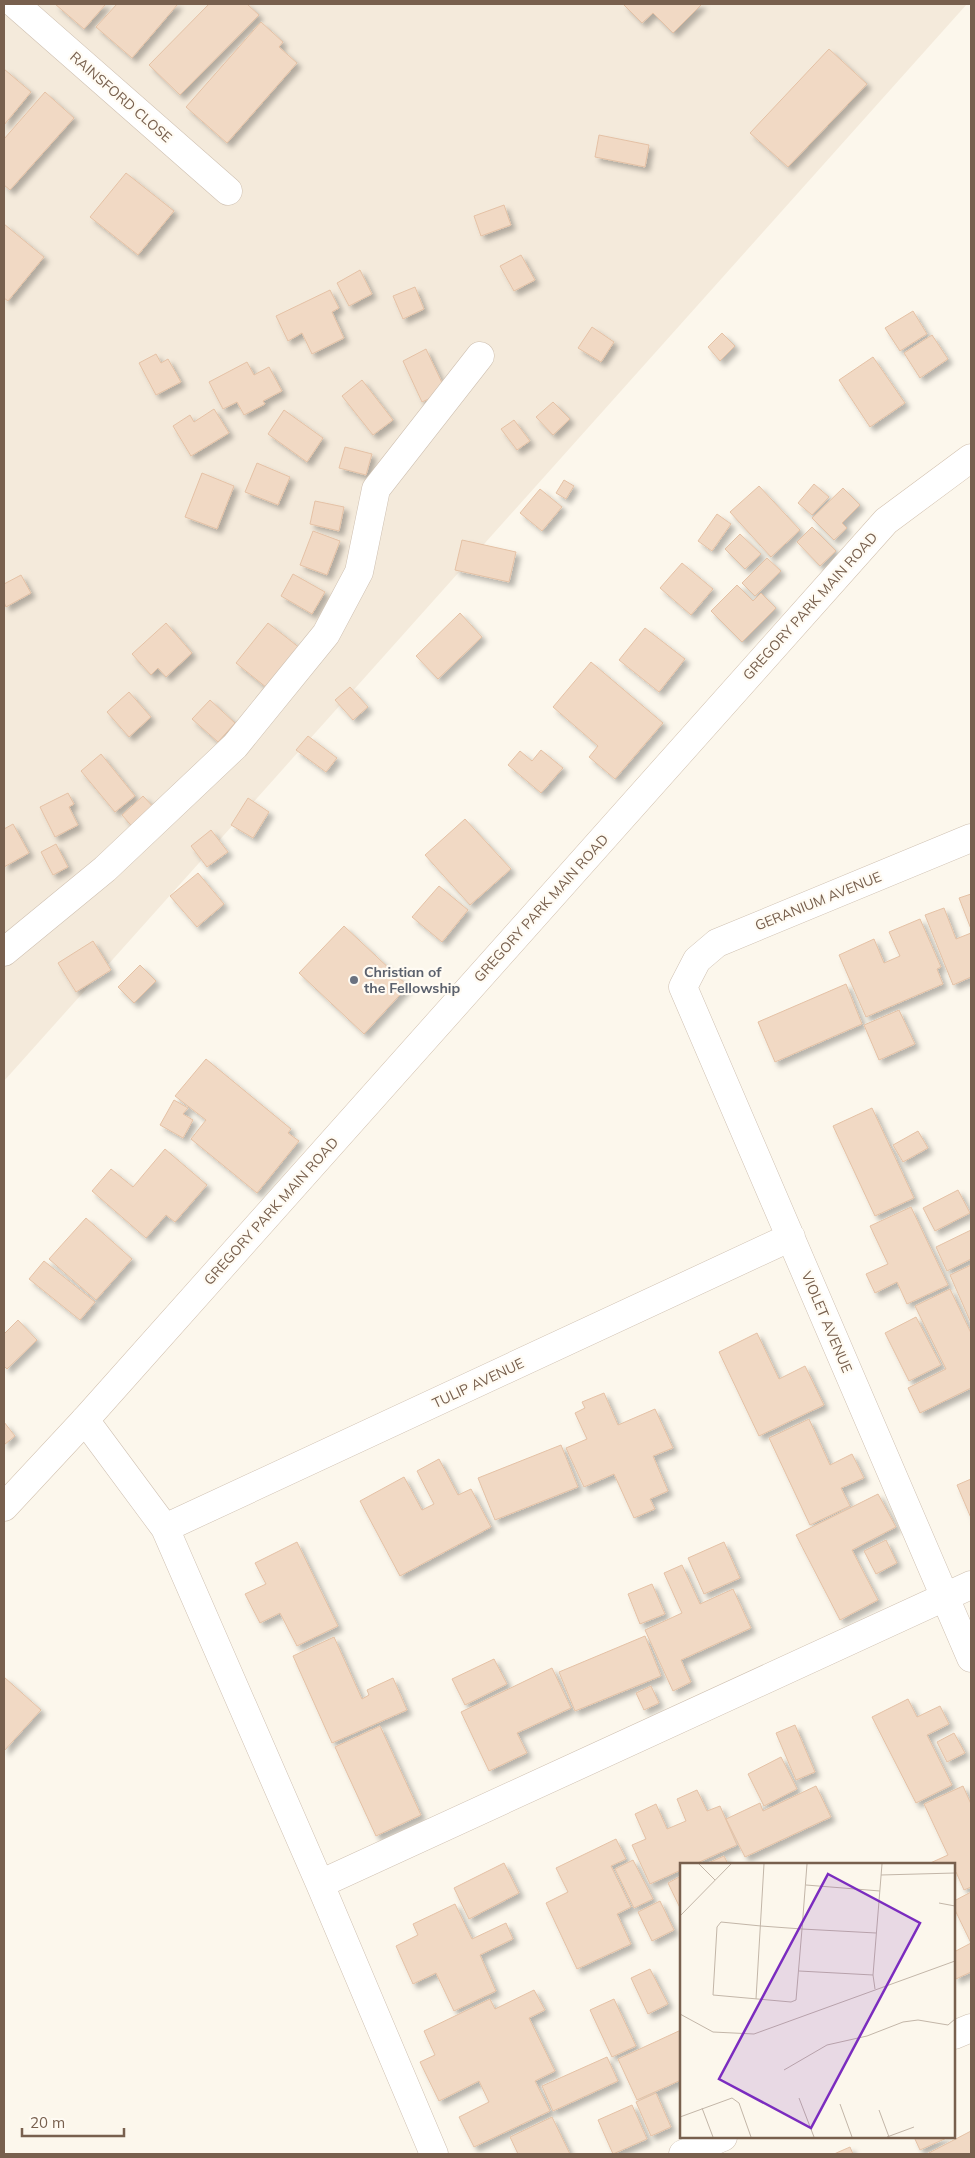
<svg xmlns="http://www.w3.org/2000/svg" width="975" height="2158" font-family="Mulish,sans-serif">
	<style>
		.residential { fill: #f4eadb }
		.building { fill: #f1d9c4; stroke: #e4c1a5; filter: url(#shadow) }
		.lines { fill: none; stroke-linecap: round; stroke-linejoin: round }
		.street-casing { stroke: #cfc0b1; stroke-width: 29 }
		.secondary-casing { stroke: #d2c1af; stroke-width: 29 }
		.street { stroke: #fff; stroke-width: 28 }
		.secondary { stroke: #fff; stroke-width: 28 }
		.worship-dot { fill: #6b7280; stroke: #fffbf3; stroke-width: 2 }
		.labels { text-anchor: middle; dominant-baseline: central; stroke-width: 4.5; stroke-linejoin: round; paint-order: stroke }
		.street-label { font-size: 14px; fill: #78604e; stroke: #fffbf3 }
		.worship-label { font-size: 14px; font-weight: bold; fill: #5b616d; stroke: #fffbf3; text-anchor: start }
		.inset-road { fill: none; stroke: #c3b6a8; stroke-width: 1 }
		.view { fill: #7b2cbf; fill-opacity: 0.15; stroke: #7b2cbf; stroke-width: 2.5 }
		.inset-edge { fill: none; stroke: #78604e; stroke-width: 2.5 }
	</style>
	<defs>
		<filter id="shadow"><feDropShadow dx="4.5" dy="4.5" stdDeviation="2.5" flood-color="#0004"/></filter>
	</defs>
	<rect width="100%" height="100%" fill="#fcf7ec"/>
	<!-- residential -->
	<path class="residential" d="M4,4H967L4,1081Z"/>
	<!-- building -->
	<path class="building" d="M55,4H106L84,29Z
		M117,4H178L132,58L96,27Z
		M209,4H247L259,15L180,95L149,65Z
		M623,4H702L673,33L653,13L642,23Z
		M261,22L283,42L279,47L297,63L227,143L186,107Z
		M829,49L867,84L788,167L750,133Z
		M4,69L31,92L4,125Z
		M45,92L74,118L10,190L4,185V139Z
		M599,135L649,145L645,167L595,157Z
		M126,173L174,211L138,255L90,217Z
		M504,205L511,225L481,236L474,216Z
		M4,224L44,257L8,301L4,298Z
		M521,255L535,280L514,291L500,266Z
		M360,270L372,294L349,306L337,283Z
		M415,287L424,309L403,319L393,296Z
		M330,290L339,308L332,312L344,338L312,354L302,333L288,341L276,316Z
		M913,311L927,334L900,351L885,328Z
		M592,327L614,342L601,362L578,348Z
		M722,333L735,346L720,361L708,347Z
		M932,335L948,359L920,378L904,353Z
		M426,349L446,391L422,402L403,361Z
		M156,354L161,363L168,359L181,382L156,395L139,363Z
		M873,357L905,403L870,427L839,380Z
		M247,362L254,375L269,367L282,391L263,401L265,404L244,415L237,402L223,409L209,382Z
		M362,380L393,420L373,435L342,396Z
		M553,402L570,419L553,435L536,417Z
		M214,409L229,433L191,456L173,426L190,415L194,422Z
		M284,410L323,438L307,462L268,434Z
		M514,420L530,441L517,450L501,429Z
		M345,447L372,454L366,475L339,468Z
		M257,463L290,477L278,505L245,492Z
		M202,473L234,486L217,529L185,517Z
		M564,480L574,486L566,499L556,493Z
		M814,484L829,497L812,515L798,503Z
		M759,486L800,530L771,557L730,512Z
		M843,488L860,505L842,523L847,528L834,540L812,518Z
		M540,489L562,507L542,531L520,513Z
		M315,501L344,507L339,531L310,524Z
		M717,514L731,524L712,551L698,541Z
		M812,527L836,551L820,566L797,542Z
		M313,531L340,541L327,575L300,565Z
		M740,534L761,554L745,569L725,549Z
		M462,540L516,552L509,582L455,570Z
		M767,558L781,571L755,596L742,583Z
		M682,563L713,589L691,615L660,588Z
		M293,574L325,592L312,614L281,596Z
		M21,575L31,593L6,607L4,602V584Z
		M737,585L753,601L761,593L776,608L742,642L711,611Z
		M460,613L482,637L438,679L416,656Z
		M166,623L192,653L166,677L158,668L151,675L132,654Z
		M268,623L305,652L272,692L236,663Z
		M645,628L685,659L659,692L619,660Z
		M591,662L663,723L615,779L589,757L598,746L553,707Z
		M350,687L368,707L353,720L335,700Z
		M129,692L151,717L129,737L107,712Z
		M210,700L235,723L218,742L192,719Z
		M308,736L337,758L326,772L296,750Z
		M541,750L563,768L541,793L508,765L520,751L532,761Z
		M101,754L135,796L115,812L81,771Z
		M68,793L74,804L69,807L78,825L55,837L40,807Z
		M143,796L158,812L136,831L122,815Z
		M248,798L269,812L253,838L231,825Z
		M465,819L511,869L470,905L425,855Z
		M13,824L29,853L4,867V829Z
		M211,830L228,852L207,867L191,846Z
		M56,844L68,867L53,875L41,852Z
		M198,873L224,904L197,927L170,896Z
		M439,886L468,910L442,942L412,917Z
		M971,894V929L959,898Z
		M944,908L956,939L971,933V977L953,985L925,915Z
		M920,919L941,967L937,969L943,984L866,1017L839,955L874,939L884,963L900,956L889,932Z
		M344,926L408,986L364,1034L299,973Z
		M93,941L111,970L76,992L58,963Z
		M140,965L156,981L134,1003L118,987Z
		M846,984L862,1024L775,1062L758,1022Z
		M899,1010L915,1044L879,1060L864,1025Z
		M206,1059L291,1129L288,1133L299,1141L257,1193L191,1139L206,1120L175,1096Z
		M174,1100L188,1108L183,1114L193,1120L183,1138L160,1125Z
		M872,1108L914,1198L875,1216L833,1126Z
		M918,1131L928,1148L903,1162L893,1145Z
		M165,1149L207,1185L175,1222L166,1215L146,1238L92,1191L111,1169L133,1187Z
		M958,1190L970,1213L935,1231L923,1208Z
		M911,1207L948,1285L907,1304L897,1282L875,1293L866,1274L888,1264L870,1226Z
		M86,1218L132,1259L96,1300L49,1259Z
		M971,1230V1259L947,1271L936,1247Z
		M44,1261L95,1302L80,1320L29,1279Z
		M971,1265V1323L950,1275Z
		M950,1289L971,1333V1388L920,1413L908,1388L946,1369L915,1306Z
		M916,1317L941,1365L909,1381L885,1333Z
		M18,1320L37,1340L7,1369L4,1366V1334Z
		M757,1333L779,1379L805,1366L824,1405L759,1436L719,1352Z
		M604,1393L618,1425L655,1409L673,1448L653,1456L668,1491L650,1499L655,1509L634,1518L614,1474L584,1487L566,1448L587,1439L575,1413L585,1408L582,1402Z
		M809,1419L830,1465L852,1454L864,1478L841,1488L850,1506L810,1525L769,1438Z
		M4,1422L15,1436L4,1445Z
		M561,1445L578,1487L495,1520L478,1478Z
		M439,1459L458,1495L471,1489L491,1527L400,1576L360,1501L404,1477L422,1510L434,1504L417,1471Z
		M971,1479V1518L957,1485Z
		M878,1494L896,1527L852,1550L878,1600L840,1620L796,1535Z
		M886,1540L897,1563L876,1574L864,1551Z
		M297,1542L338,1626L297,1646L280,1613L260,1623L245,1594L266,1584L255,1563Z
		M724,1542L740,1578L704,1594L688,1558Z
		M682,1565L700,1604L733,1589L751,1628L681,1660L691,1682L673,1691L645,1630L682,1613L664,1573Z
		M652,1584L665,1614L640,1624L628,1594Z
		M645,1636L661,1676L575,1711L559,1672Z
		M334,1637L362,1699L369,1695L367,1690L393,1678L407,1710L332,1743L293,1656Z
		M494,1659L507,1684L465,1705L452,1679Z
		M552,1668L571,1708L517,1733L527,1753L489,1771L461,1712Z
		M4,1677L41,1710L4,1751Z
		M651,1686L659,1703L644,1710L636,1693Z
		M908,1699L917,1717L940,1706L949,1724L927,1735L952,1785L916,1803L872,1717Z
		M795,1725L815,1772L796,1780L776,1733Z
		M380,1726L421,1815L376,1836L335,1747Z
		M954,1733L965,1753L947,1762L937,1742Z
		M781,1757L797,1789L764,1806L748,1774Z
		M816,1786L831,1817L745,1857L726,1819L760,1803L763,1811Z
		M963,1786L971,1804V1887L964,1890L956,1872L954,1873V1864H928L948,1855L924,1804Z
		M697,1790L707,1811L720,1806L737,1845L695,1864H681V1870L650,1884L632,1845L646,1839L635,1814L656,1804L667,1829L686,1821L677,1799Z
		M616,1839L626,1859L611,1866L631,1907L617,1914L631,1944L577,1969L546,1903L568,1892L556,1868Z
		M724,1856L728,1864H706Z
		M633,1860L653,1899L634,1908L615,1869Z
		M504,1863L519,1893L469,1919L454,1888Z
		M681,1876V1910L668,1883Z
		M971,1892V1972L956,1979L954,1975V1952L971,1943L954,1908V1901Z
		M660,1901L674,1930L652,1941L638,1912Z
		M455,1904L472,1939L506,1923L513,1939L480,1955L496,1991L454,2011L436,1973L413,1984L396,1946L418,1935L413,1924Z
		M650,1969L668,2004L648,2014L631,1978Z
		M534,1990L545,2010L529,2018L555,2071L535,2081L550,2111L474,2147L459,2117L489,2102L479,2081L439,2101L420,2062L435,2055L424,2031L490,1999L495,2009Z
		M614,1999L636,2046L612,2057L590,2010Z
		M681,2030V2080L637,2100L618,2059Z
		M607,2057L618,2081L553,2111L542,2086Z
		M656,2093L671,2127L651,2136L636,2102Z
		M632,2105L647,2139L613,2154L598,2120Z
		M552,2117L570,2154H518L510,2137Z
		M971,2131V2154H927Z
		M914,2137H949L920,2150Z
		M850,2147L853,2154H834Z"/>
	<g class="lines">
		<defs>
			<path id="street" d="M15,4L228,191
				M971,838L717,943L697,960L683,987L971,1658
				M4,952L105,869L235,746L326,634L359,572L376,489L480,356
				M85,1420L165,1528L320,1884L434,2154
				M165,1528L791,1237
				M320,1884L971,1585
				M954,2035L971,2028
				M683,2154L723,2137"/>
			<path id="secondary" d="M4,1507L85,1420L886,521L971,458"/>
		</defs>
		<!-- street casing -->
		<use href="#street" class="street-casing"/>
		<!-- secondary casing -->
		<use href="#secondary" class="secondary-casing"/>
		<!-- street -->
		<use href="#street" class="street"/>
		<!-- secondary -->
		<use href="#secondary" class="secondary"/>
	</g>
	<!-- markers -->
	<circle class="worship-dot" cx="354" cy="980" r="5"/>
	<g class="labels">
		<!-- street labels -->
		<g class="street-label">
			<text transform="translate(121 97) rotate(41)">RAINSFORD CLOSE</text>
			<text transform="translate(810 606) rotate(-48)">GREGORY PARK MAIN ROAD</text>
			<text transform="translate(818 901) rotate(-22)">GERANIUM AVENUE</text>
			<text transform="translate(541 908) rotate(-48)">GREGORY PARK MAIN ROAD</text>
			<text transform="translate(271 1211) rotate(-48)">GREGORY PARK MAIN ROAD</text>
			<text transform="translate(827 1322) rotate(67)">VIOLET AVENUE</text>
			<text transform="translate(478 1383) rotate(-25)">TULIP AVENUE</text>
		</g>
		<!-- worship labels -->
		<g class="worship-label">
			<text x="364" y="972">Christian of<tspan x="364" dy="16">the Fellowship</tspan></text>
		</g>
	</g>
	<!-- overview -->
	<g transform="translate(680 1863)">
		<rect width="275" height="275" fill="#fcf7ec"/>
		<path class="inset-road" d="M19,1L35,17M127,1L122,66L116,137L111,139L33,132L37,64L41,59L81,63L122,66L196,70M201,12L275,10M126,22L200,28M259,40L275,43M0,53L51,1M119,108L193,112M195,126L193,112L202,1M76,136L84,1M0,151L33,169L74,171L275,98M104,207L147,182L187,173L223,159L238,157L268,162L275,156M119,235L134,274M160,241L172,274M22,245L33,274M199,247L209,274M0,254L52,235L59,240L71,274M207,274L234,264"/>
		<path class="view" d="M148,11L240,60L131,265L39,216Z"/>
		<rect width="275" height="275" class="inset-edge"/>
	</g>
	<!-- border -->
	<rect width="975" height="2158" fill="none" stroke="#78604e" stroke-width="10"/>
	<!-- scale -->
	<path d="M22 2128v8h102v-8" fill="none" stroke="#78604e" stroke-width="2.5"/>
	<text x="30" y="2128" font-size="15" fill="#78604e" stroke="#fffbf3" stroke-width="4" paint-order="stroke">20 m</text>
</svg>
